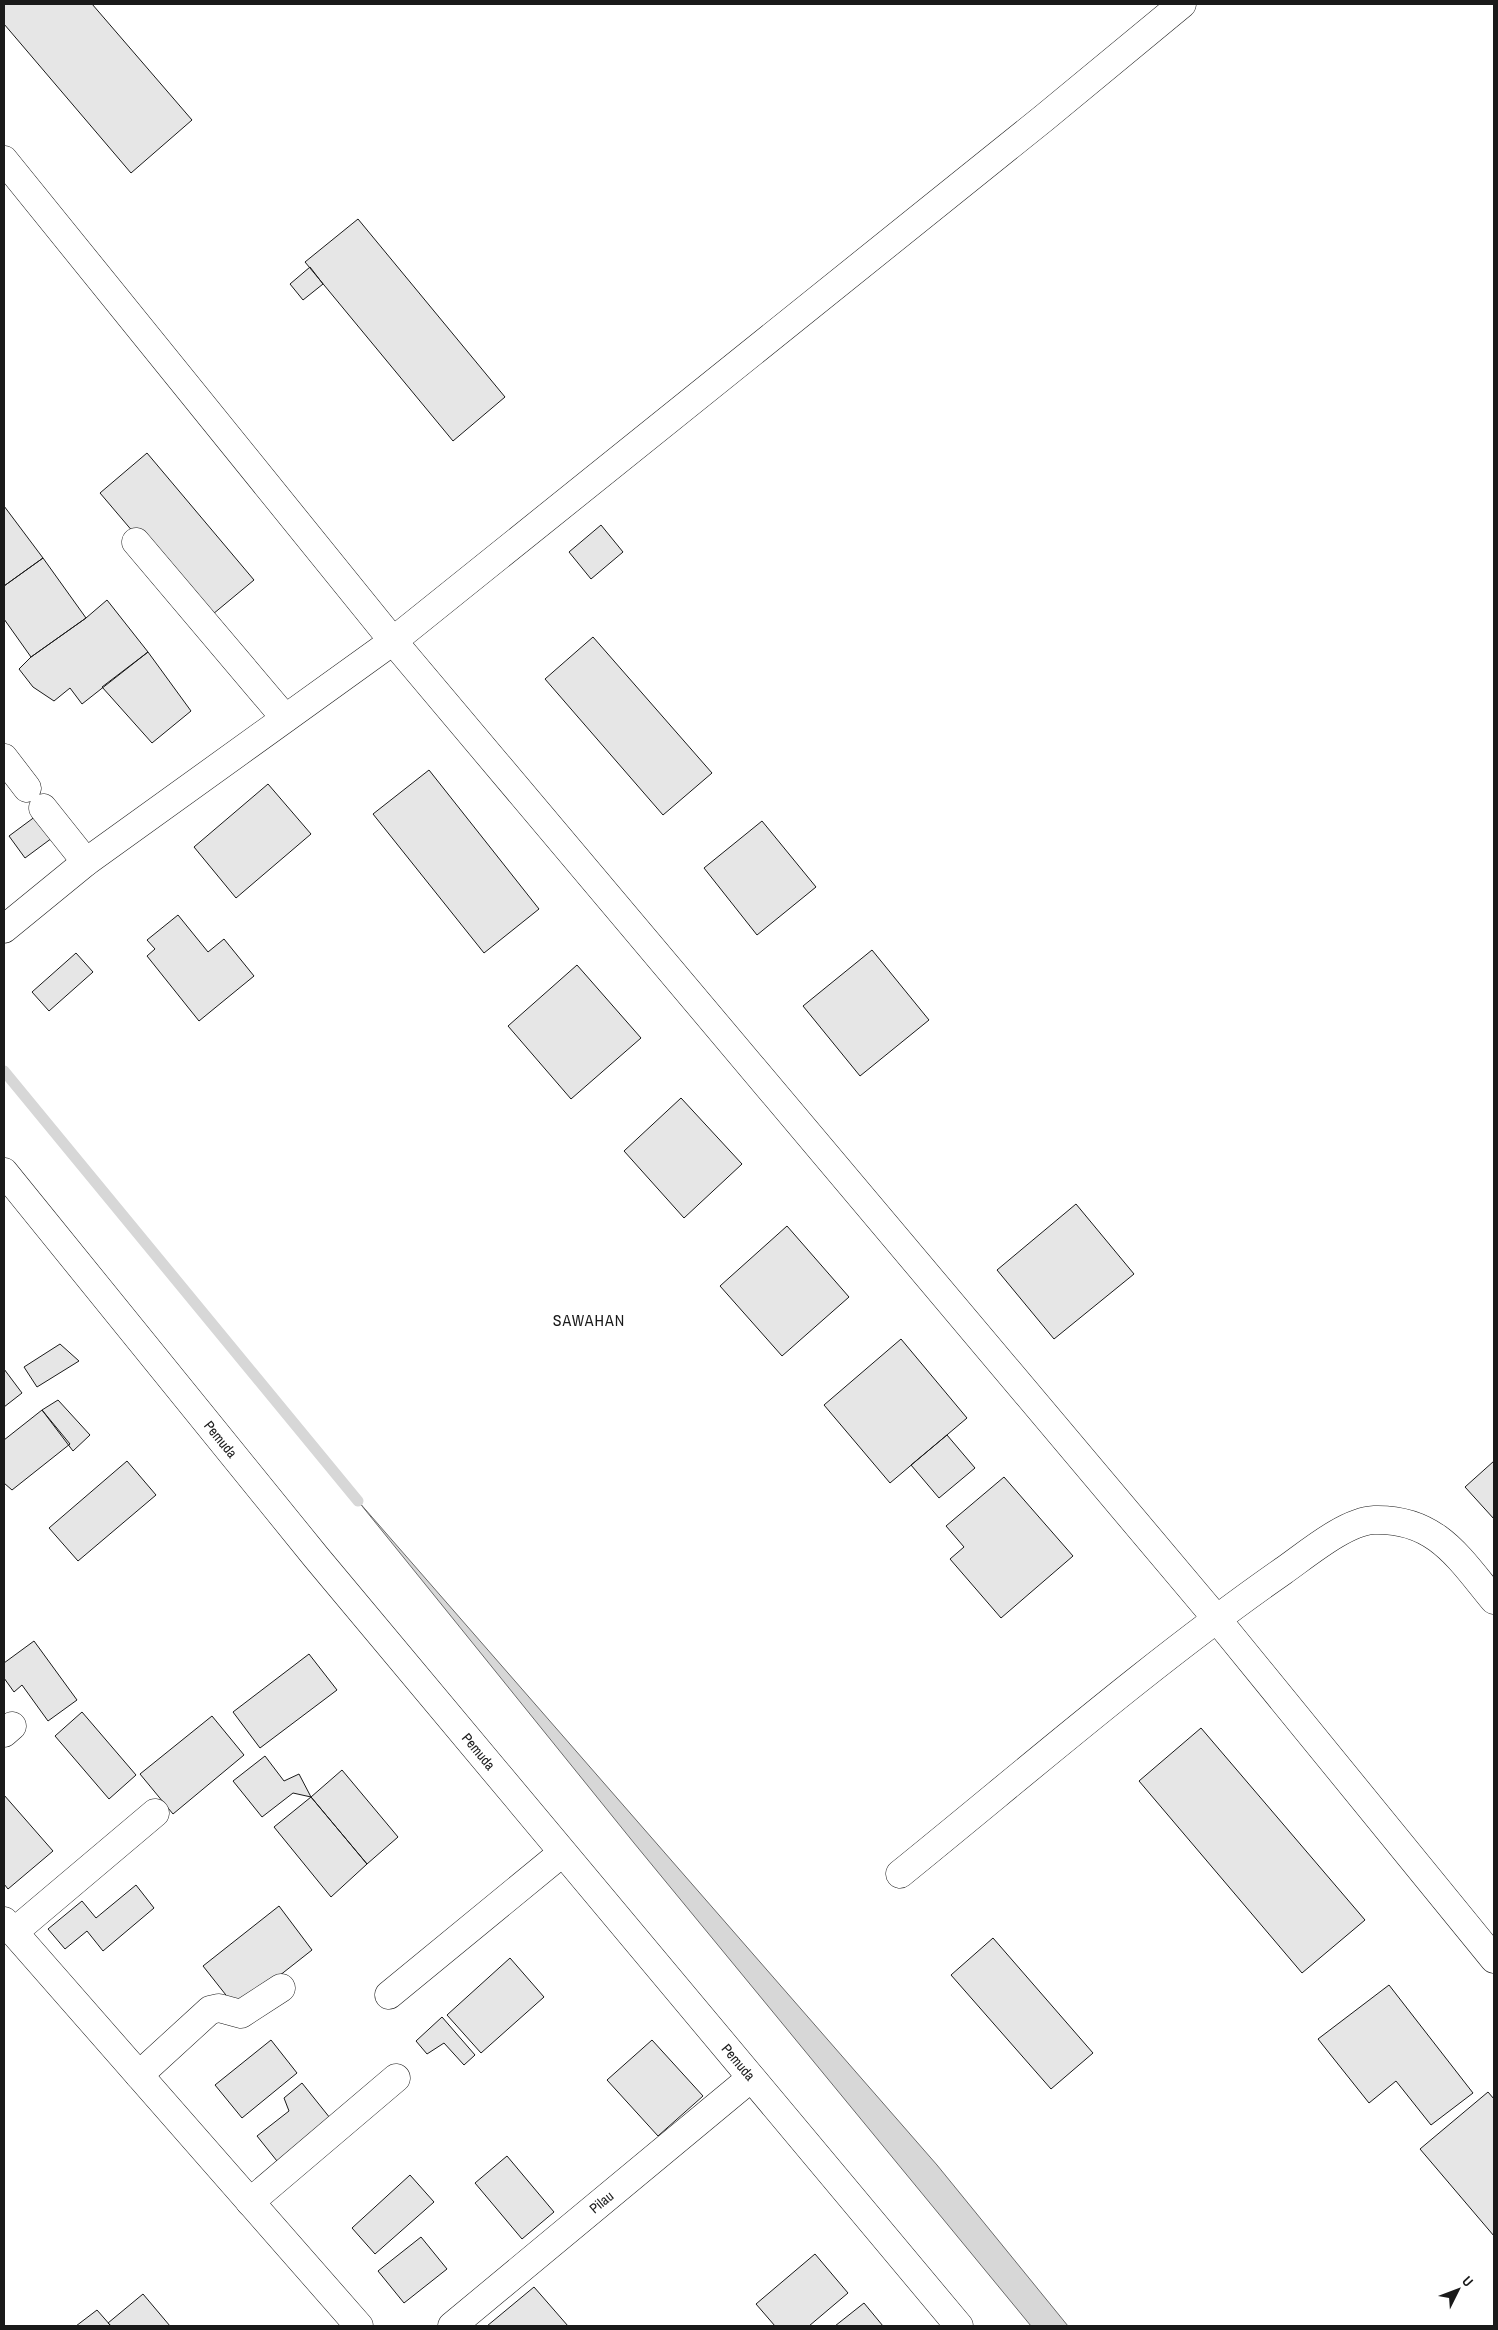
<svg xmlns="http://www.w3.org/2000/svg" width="1498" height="2330" font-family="'Archivo Narrow',sans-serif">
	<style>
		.water { fill: #d7d7d7; stroke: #6a6a6a }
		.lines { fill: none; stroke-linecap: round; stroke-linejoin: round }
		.stream { stroke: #d7d7d7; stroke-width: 11 }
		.building { fill: #e6e6e6; stroke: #1a1a1a }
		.minor-casing { stroke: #1a1a1a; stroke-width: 29 }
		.minor { stroke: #fff; stroke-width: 28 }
		.labels { text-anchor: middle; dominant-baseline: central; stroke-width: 4; stroke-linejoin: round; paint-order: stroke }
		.street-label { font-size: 14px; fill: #1a1a1a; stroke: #fff }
		.quarter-label { font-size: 16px; letter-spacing: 1px; fill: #1a1a1a; stroke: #fff }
	</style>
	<rect width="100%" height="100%" fill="#fff"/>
	<!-- water -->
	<path class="water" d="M358,1501L937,2165L1068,2326H1031L634,1843Z"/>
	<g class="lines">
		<!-- stream -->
		<path class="stream" d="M4,1071L358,1501"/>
	</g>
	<!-- building -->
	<path class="building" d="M4,4H92L192,120L131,173L4,24Z
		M358,219L505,397L453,441L305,262Z
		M310,267L323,284L303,300L290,284Z
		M147,453L254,580L207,619L100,493Z
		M4,506L43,558L4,586Z
		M601,525L623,552L591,579L569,552Z
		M43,558L86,618L31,657L4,619V586Z
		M107,600L148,652L82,704L70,688L54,701L33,687L19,669L31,657L86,618Z
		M593,637L712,773L663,815L545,679Z
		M148,652L191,711L152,743L102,687Z
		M429,770L539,909L484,953L373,814Z
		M268,784L311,834L236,898L194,847Z
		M36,816L52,838L25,858L9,836Z
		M762,821L816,887L757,935L704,868Z
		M178,915L208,952L224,939L254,976L199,1021L147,956L155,949L147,940Z
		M872,950L929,1020L860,1076L803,1006Z
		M76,953L93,972L49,1011L32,992Z
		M577,965L641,1038L571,1099L508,1026Z
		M681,1098L742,1164L684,1218L624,1151Z
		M1076,1204L1134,1274L1054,1339L997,1270Z
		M787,1226L849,1297L782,1356L720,1286Z
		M901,1339L967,1418L890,1483L824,1405Z
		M60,1344L79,1361L37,1387L24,1367Z
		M4,1369L22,1393L4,1407Z
		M58,1400L90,1435L73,1451L42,1410Z
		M42,1410L70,1444L12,1490L4,1483V1440Z
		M947,1435L975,1468L939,1498L911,1465Z
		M127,1461L156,1495L78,1561L49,1528Z
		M1494,1461V1519L1465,1487Z
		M1004,1477L1073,1556L1001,1618L950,1559L964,1547L946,1526Z
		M34,1641L77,1700L48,1721L22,1685L14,1692L4,1678V1663Z
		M309,1654L337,1690L260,1748L233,1712Z
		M82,1712L136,1775L109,1799L55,1736Z
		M212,1716L244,1755L173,1814L140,1774Z
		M1201,1728L1365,1920L1302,1973L1139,1781Z
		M265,1756L284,1781L299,1774L311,1797L293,1793L262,1817L233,1781Z
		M342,1770L398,1837L367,1864L311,1797Z
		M4,1795L53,1851L8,1889L4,1884Z
		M311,1797L367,1864L331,1897L274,1827Z
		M136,1885L154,1908L103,1951L87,1931L65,1949L48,1929L82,1901L96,1918Z
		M279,1906L312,1950L237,2009L203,1966Z
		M993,1938L1093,2053L1051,2089L951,1975Z
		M510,1958L544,1997L481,2053L447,2015Z
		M1389,1985L1473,2093L1431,2125L1396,2081L1369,2103L1318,2039Z
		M442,2017L475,2055L464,2065L444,2043L427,2054L416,2041Z
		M271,2040L297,2073L242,2118L215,2085Z
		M652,2040L703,2096L658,2136L607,2080Z
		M302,2083L334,2123L281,2166L257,2136L289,2111L284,2098Z
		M1488,2092L1494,2099V2236L1420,2149Z
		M507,2156L554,2212L522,2239L475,2183Z
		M410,2175L434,2202L375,2254L352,2228Z
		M421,2237L447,2269L404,2303L378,2271Z
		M815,2254L848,2293L809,2326H775L756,2304Z
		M534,2287L568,2326H487Z
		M143,2294L170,2326H111L108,2323Z
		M864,2303L883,2326H835Z
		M97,2310L111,2326H76Z"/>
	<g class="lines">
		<defs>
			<g id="minor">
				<path d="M4,160L393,641L1216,1618L1494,1959"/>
				<path d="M136,542L285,718"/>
				<path d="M4,758L27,788"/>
				<path d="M43,808L86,862"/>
				<path d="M4,929L86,862L393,641L1044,118L1182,4"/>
				<path id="s1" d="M4,1172L316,1557L959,2326"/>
				<path d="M4,1733L12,1726"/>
				<path d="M900,1874C1026,1772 1150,1664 1283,1571C1306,1555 1346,1521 1374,1520C1436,1518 1459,1558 1494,1600"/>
				<path d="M4,1921L359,2326"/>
				<path d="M14,1932L155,1813"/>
				<path d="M389,1995L562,1853"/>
				<path d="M139,2075L210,2010L219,2008L241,2014L281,1988"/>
				<path d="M250,2202L396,2078"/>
				<path id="s2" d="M452,2326L751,2078"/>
			</g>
		</defs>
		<!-- minor casing -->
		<use href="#minor" class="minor-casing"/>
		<!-- minor -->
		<use href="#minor" class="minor"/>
	</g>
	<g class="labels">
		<!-- street labels -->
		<g class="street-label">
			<text stroke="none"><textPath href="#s1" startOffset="344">Pemuda</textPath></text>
			<text stroke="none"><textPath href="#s1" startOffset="749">Pemuda</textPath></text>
			<text stroke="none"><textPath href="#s1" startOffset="1154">Pemuda</textPath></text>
			<text stroke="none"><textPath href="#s2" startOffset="194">Pilau</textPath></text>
		</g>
		<!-- quarter labels -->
		<g class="quarter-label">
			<text x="589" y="1320">SAWAHAN</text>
		</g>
	</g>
	<!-- border -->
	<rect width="1498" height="2330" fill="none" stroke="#1a1a1a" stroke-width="10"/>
	<!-- north arrow -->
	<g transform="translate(1458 2290) rotate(48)" stroke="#ffffff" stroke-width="4" paint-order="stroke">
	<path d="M0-4L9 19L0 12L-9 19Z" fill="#1a1a1a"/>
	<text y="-8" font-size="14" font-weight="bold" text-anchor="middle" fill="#1a1a1a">U</text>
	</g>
</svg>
